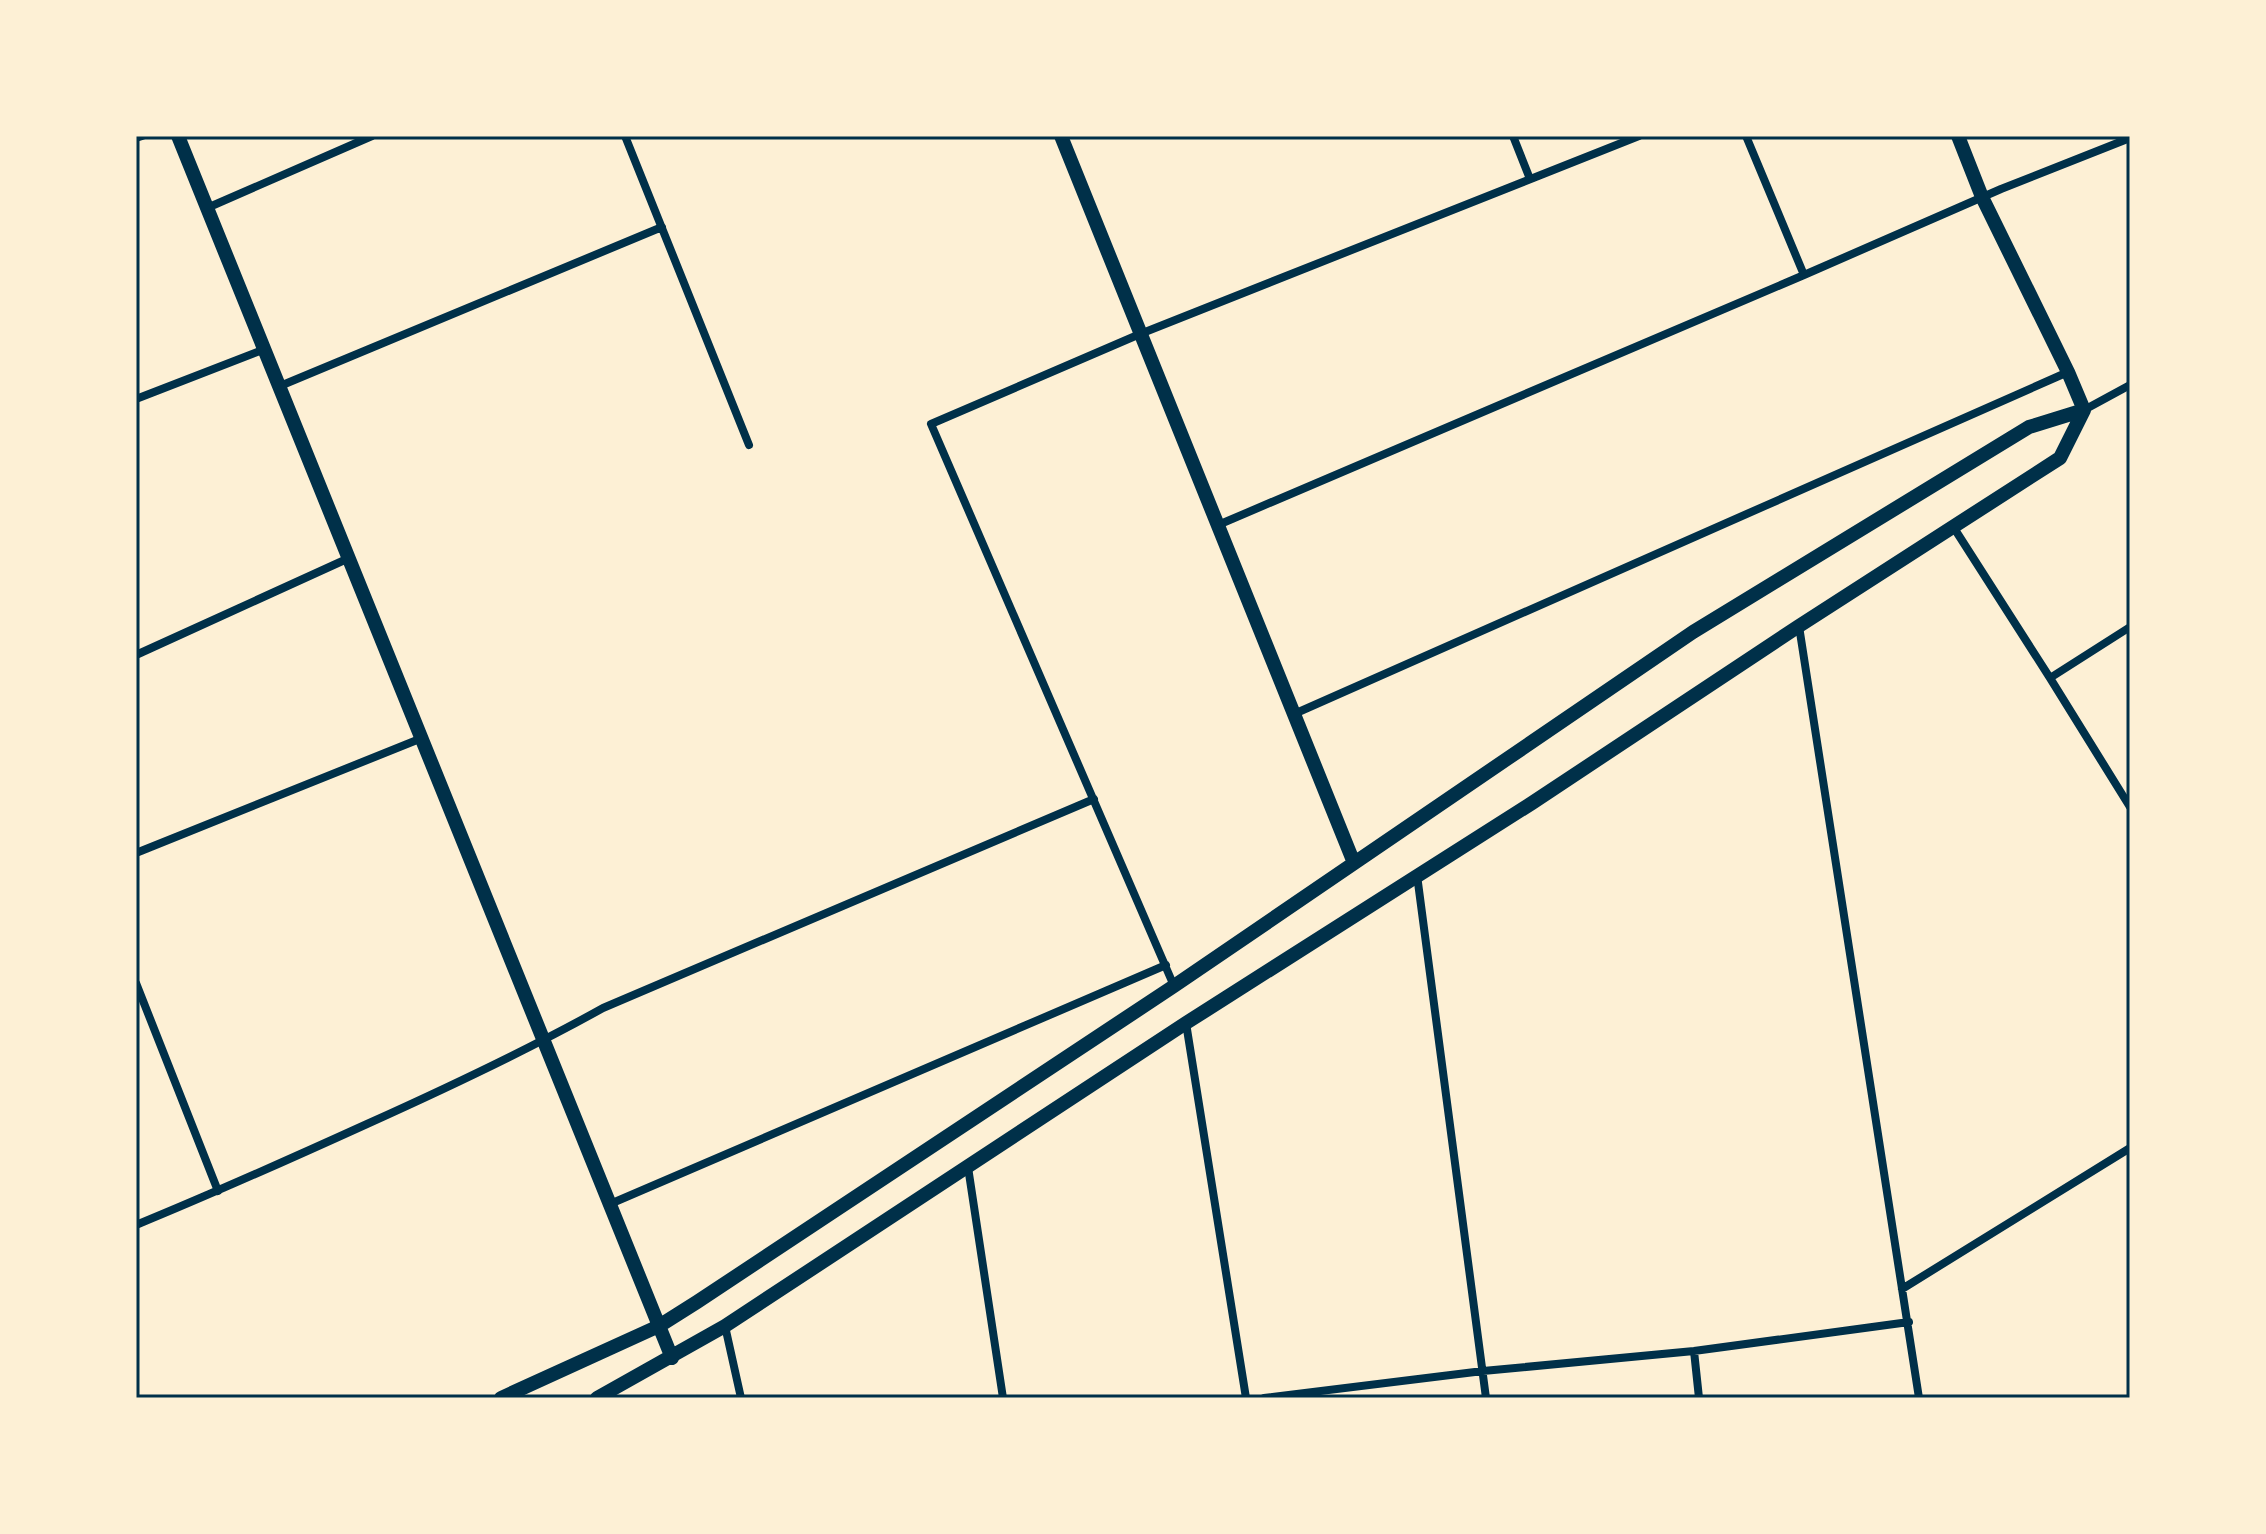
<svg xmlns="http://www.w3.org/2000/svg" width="2266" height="1534" font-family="'Open Sans',sans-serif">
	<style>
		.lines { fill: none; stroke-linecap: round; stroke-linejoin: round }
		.minor { stroke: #003049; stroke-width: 8 }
		.tertiary { stroke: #003049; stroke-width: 14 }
		.neatline { fill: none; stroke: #003049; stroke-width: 3 }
	</style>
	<rect width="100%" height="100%" fill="#fdf0d5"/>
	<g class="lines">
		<!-- minor -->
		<path class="minor" d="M625,136L749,445
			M1513,136L1530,179
			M1746,136L1804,275
			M136,138L142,136
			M207,208L372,136
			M280,386L662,227
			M136,399L265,349
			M2084,410L2130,385
			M1218,525L1804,275L2001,189L2130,138
			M1954,528L2050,678L2130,807
			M1799,626L1919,1398
			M136,655L349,558
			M2050,678L2130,627
			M1294,714L2068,372
			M136,853L422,738
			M1417,875L1486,1398
			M136,983L218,1191
			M1174,986L931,424L1140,334L1639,136
			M1186,1023L1246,1398
			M968,1167L1003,1398
			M610,1204L1166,965
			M136,1225C214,1193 290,1159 367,1124C447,1088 526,1051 603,1008L1094,799
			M1902,1289L2130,1148
			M725,1326L741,1398
			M1694,1351L1699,1398
			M1264,1398L1483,1371L1694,1351L1909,1322"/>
		<!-- tertiary -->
		<path class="tertiary" d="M178,136L672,1358
			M1061,136L1354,863
			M1958,136L1982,197L2068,372L2084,410
			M501,1398L659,1326L697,1302L1174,986L1693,632L2029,427L2084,410
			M597,1398L725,1326L1186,1023L1532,803L1799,626L2060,458L2084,410"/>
	</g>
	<!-- border -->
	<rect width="2266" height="1534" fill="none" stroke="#fdf0d5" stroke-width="276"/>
	<rect x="138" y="138" width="1990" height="1258" class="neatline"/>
</svg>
